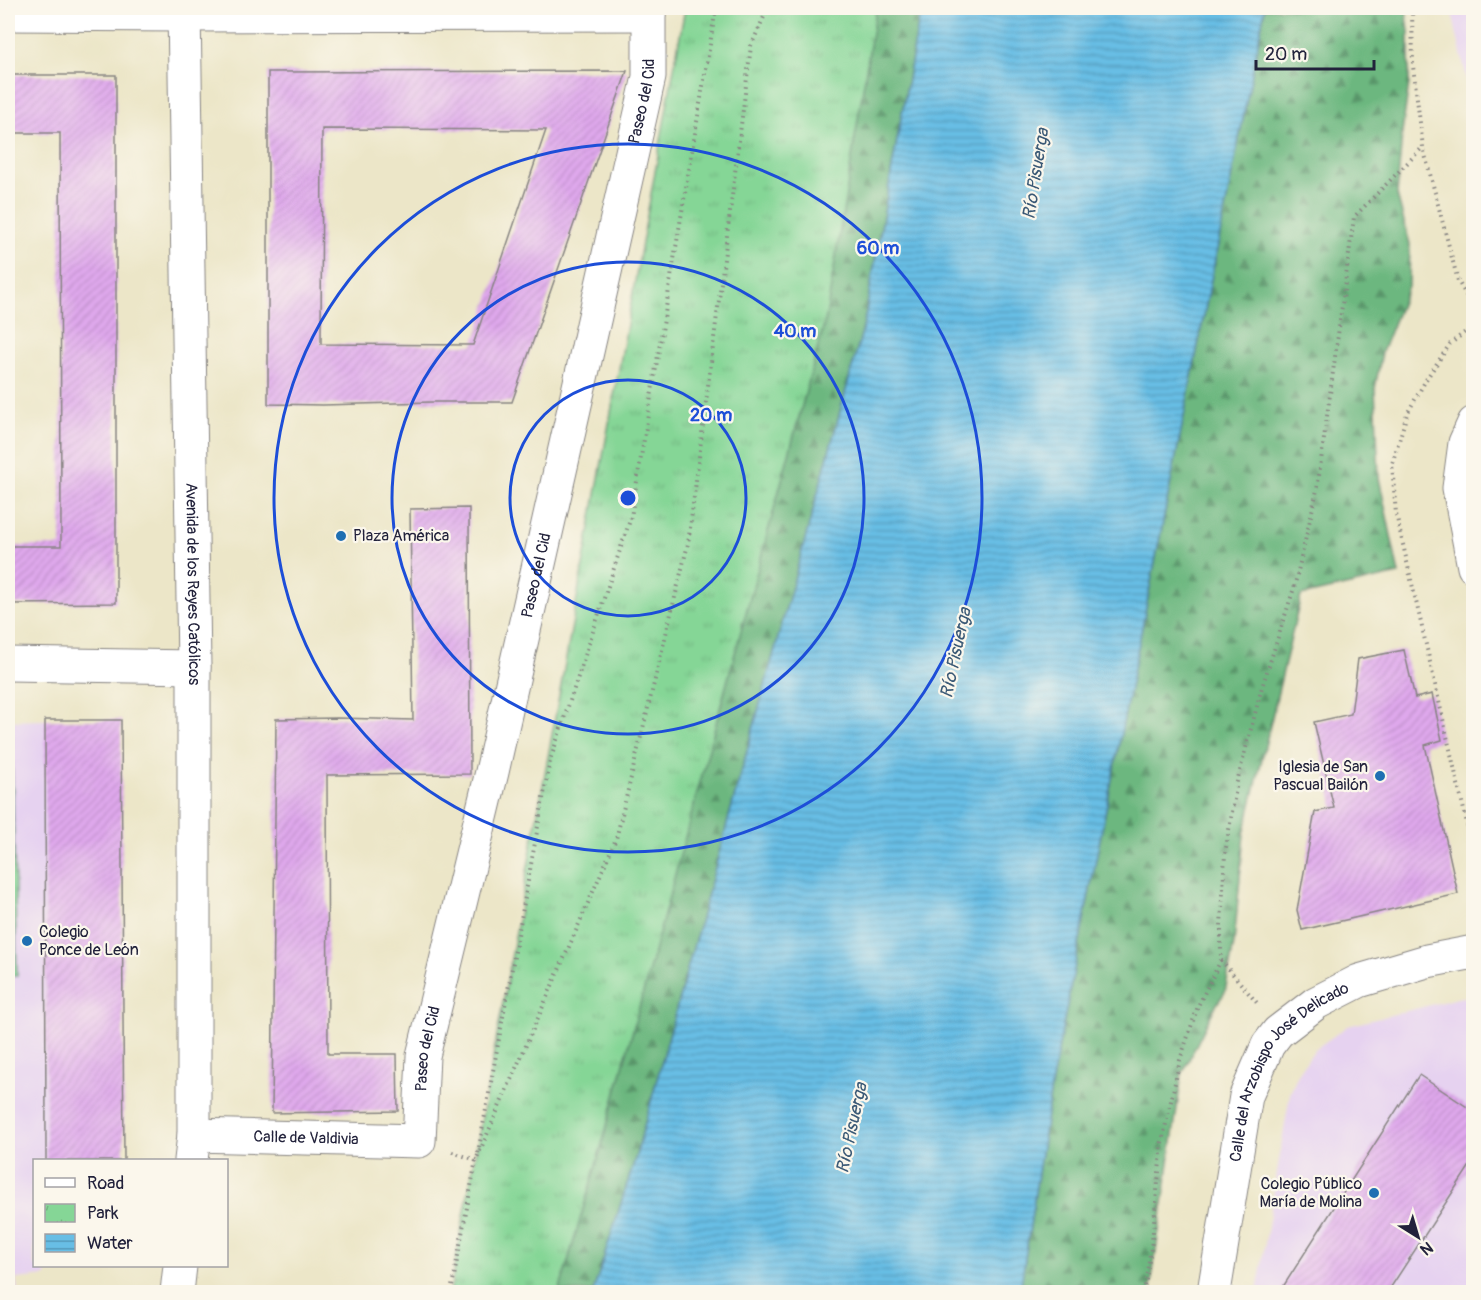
<svg xmlns="http://www.w3.org/2000/svg" width="1481" height="1300" font-family="Pangolin,sans-serif">
	<style>
		.built { fill: #e6d2f0 }
		.grass { fill: #85d696; stroke: #547c68; stroke-width: 1.5 }
		.forest { fill: url(#forest-firs); stroke: #476c5d; stroke-width: 1.5 }
		.park { fill: url(#park-tufts); stroke: #547c68; stroke-width: 1.5 }
		.water { fill: url(#water-rules); stroke: #457090; stroke-width: 1.5 }
		.building { fill: url(#building-hatch); fill-rule: evenodd }
		.lines { fill: none; stroke-linecap: round; stroke-linejoin: round }
		.minor-casing { stroke: #878482; stroke-width: 35 }
		.path { stroke: #878482; stroke-width: 4; stroke-dasharray: 1.5 4.5; stroke-linecap: butt }
		.minor { stroke: #fff; stroke-width: 33 }
		.ring { fill: none; stroke: #1d4ed8; stroke-width: 3 }
		.poi-dot { fill: #1f6fb2; stroke: #fbf7ec; stroke-width: 2 }
		.labels { text-anchor: middle; dominant-baseline: central; stroke-width: 4.5; stroke-linejoin: round; paint-order: stroke }
		.street-label { font-size: 16px; fill: #22223b; stroke: #fbf7ec }
		.poi-label { font-size: 16px; fill: #22223b; stroke: #fbf7ec; text-anchor: start }
		.water-label { font-size: 18px; font-style: italic; fill: #3a5976; stroke: #fbf7ec }
		.centre { fill: #1d4ed8; stroke: #fbf7ec; stroke-width: 3 }
		.ring-label { font-size: 18px; text-anchor: middle; font-weight: bold; fill: #1d4ed8; stroke: #fbf7ec; stroke-width: 4.5; stroke-linejoin: round; paint-order: stroke }
	</style>
	<defs>
		<pattern id="forest-firs" width="22" height="20" patternUnits="userSpaceOnUse" patternTransform="scale(1.5)"><rect width="22" height="20" fill="#6cb77f"/><path d="M5 1l3.5 6h-7zM16 11l3.5 6h-7z" fill="#589469"/></pattern>
		<pattern id="park-tufts" width="24" height="20" patternUnits="userSpaceOnUse" patternTransform="scale(1.5)"><rect width="24" height="20" fill="#85d696"/><path d="M3 7l-1-3M5 7V3M7 7l1-3M15 17l-1-3M17 17v-4M19 17l1-3" fill="none" stroke="#73b782"/></pattern>
		<pattern id="water-rules" width="6" height="5" patternUnits="userSpaceOnUse" patternTransform="scale(1.5)"><rect width="6" height="5" fill="#68bee5"/><path d="M0 2.5h6" fill="none" stroke="#559abb"/></pattern>
		<pattern id="building-hatch" width="6" height="6" patternUnits="userSpaceOnUse" patternTransform="scale(1.5)"><rect width="6" height="6" fill="#dfa8ec"/><path d="M-1 1l2-2M0 6l6-6M5 7l2-2" fill="none" stroke="#bf90cb"/></pattern>
	</defs>
	<rect width="100%" height="100%" fill="#fbf7ec"/>
	<filter id="ink" filterUnits="userSpaceOnUse"><feTurbulence type="fractalNoise" baseFrequency=".0167" numOctaves="2"/><feDisplacementMap in="SourceGraphic" scale="12" xChannelSelector="R" yChannelSelector="G"/><feConvolveMatrix kernelMatrix="1 2 1 2 8 2 1 2 1" color-interpolation-filters="sRGB"/></filter>
	<filter id="wash" filterUnits="userSpaceOnUse"><feTurbulence type="fractalNoise" baseFrequency=".008" numOctaves="4" result="noise"/><feDisplacementMap in="SourceGraphic" scale="24" xChannelSelector="R" yChannelSelector="G"/><feGaussianBlur stdDeviation="1.35" result="paint"/><feColorMatrix in="noise" values="0 0 0 0 0 0 0 0 0 0 0 0 0 0 0 0 0 1.4 0 .05"/><feComposite in="paint" operator="in"/></filter>
	<g filter="url(#wash)">
		<rect width="100%" height="100%" fill="#ece6c8"/>
		<!-- built -->
		<path class="built" d="M1451,8H1473V108Z
			M45,720L46,1160H34V1266H46V1276L16,1279L18,1292H8V721Z
			M1462,997L1473,999V1292H1257L1290,1094L1298,1074L1315,1049L1348,1026Z"/>
		<!-- grass -->
		<path class="grass" d="M8,721H11L17,976H8Z"/>
		<!-- forest -->
		<path class="forest" d="M876,8H921L863,328L636,1156L593,1292H559L602,1144L826,317Z
			M1265,8H1406L1409,32V83L1402,133L1397,195L1410,244L1409,284L1382,352L1375,388L1379,478L1399,574L1301,596L1244,834L1234,943L1225,992L1215,1007L1182,1074L1150,1292H1020L1052,1081Z"/>
		<!-- park -->
		<path class="park" d="M685,8H876L826,317L602,1144L559,1292H450Z"/>
		<!-- water -->
		<path class="water" d="M921,8H1265L1052,1081L1020,1292H593L636,1156L863,328Z"/>
		<g id="blocks">
			<!-- building -->
			<path class="building" d="M627,71L512,402H432L323,405L268,404V72ZM322,129L546,130L473,345L321,344Z
				M8,75H116V603L8,604V546H61L60,133H8Z
				M469,508L470,774L327,775L328,1054H397L398,1111L272,1113L276,719L337,718L413,720L410,509Z
				M1404,650L1415,698L1432,694L1442,740L1425,745L1458,894L1302,930L1297,910L1315,812L1334,808L1314,722L1351,714L1358,659Z
				M45,720H121L124,1161H46Z
				M1419,1075L1473,1111V1161L1387,1293H1279Z"/>
		</g>
	</g>
	<g filter="url(#ink)">
		<use href="#blocks" fill-opacity="0" stroke="#878482" stroke-width="1.5"/>
		<g class="lines">
			<defs>
				<g id="minor">
					<path id="s1" d="M184,8L194,667V1135L191,1160"/>
					<path d="M8,14L184,15L649,14"/>
					<path d="M1474,423L1465,443L1459,488L1474,567"/>
					<path d="M8,664L194,667"/>
					<path id="s2" d="M194,1135L419,1141L423,1056L492,772L649,77V8"/>
					<path d="M177,1292L180,1266"/>
					<path id="s3" d="M1214,1292L1246,1096L1268,1045L1278,1032L1316,1003L1359,981L1427,961L1474,952"/>
				</g>
			</defs>
			<!-- minor casing -->
			<use href="#minor" class="minor-casing"/>
			<!-- path -->
			<path class="path" d="M1412,8L1413,66L1423,147L1458,281L1474,309
				M684,12L767,9
				M1474,325L1450,344L1427,378L1407,414L1392,464L1396,514L1474,854
				M1221,960L1257,1003
				M452,1152L476,1160
				M478,1153L550,761L631,517L716,8
				M451,1292L476,1160L616,839L688,544L751,46L768,8
				M1144,1292L1152,1241L1162,1142L1180,1060L1198,1006L1221,960V926L1225,854L1237,782L1262,687L1294,588L1317,490L1354,217L1423,147"/>
			<!-- minor -->
			<use href="#minor" class="minor"/>
		</g>
	</g>
	<!-- distance rings -->
	<g class="ring">
		<circle cx="628" cy="498" r="118"/>
		<circle cx="628" cy="498" r="236"/>
		<circle cx="628" cy="498" r="354"/>
	</g>
	<!-- markers -->
	<g class="poi-dot">
		<circle cx="341" cy="536" r="6"/>
		<circle cx="1380" cy="776" r="6"/>
		<circle cx="27" cy="941" r="6"/>
		<circle cx="1374" cy="1193" r="6"/>
	</g>
	<g class="labels">
		<!-- street labels -->
		<g class="street-label">
			<text stroke="none"><textPath href="#s2" startOffset="1290">Paseo del Cid</textPath></text>
			<text stroke="none"><textPath href="#s2" startOffset="804">Paseo del Cid</textPath></text>
			<text stroke="none"><textPath href="#s1" startOffset="576">Avenida de los Reyes Católicos</textPath></text>
			<text stroke="none"><textPath href="#s2" startOffset="318">Paseo del Cid</textPath></text>
			<text stroke="none"><textPath href="#s3" startOffset="243">Calle del Arzobispo José Delicado</textPath></text>
			<text stroke="none"><textPath href="#s2" startOffset="112">Calle de Valdivia</textPath></text>
		</g>
		<!-- poi labels -->
		<g class="poi-label">
			<text x="353" y="536">Plaza América</text>
			<text x="1368" y="767" text-anchor="end">Iglesia de San<tspan x="1368" dy="18">Pascual Bailón</tspan></text>
			<text x="39" y="932">Colegio<tspan x="39" dy="18">Ponce de León</tspan></text>
			<text x="1362" y="1184" text-anchor="end">Colegio Público<tspan x="1362" dy="18">María de Molina</tspan></text>
		</g>
		<!-- water labels -->
		<g class="water-label">
			<text transform="translate(1036 174) rotate(-81)">Río Pisuerga</text>
			<text transform="translate(956 653) rotate(-78)">Río Pisuerga</text>
			<text transform="translate(852 1128) rotate(-78)">Río Pisuerga</text>
		</g>
	</g>
	<circle cx="628" cy="498" r="9" class="centre"/>
	<g class="ring-label">
		<text x="878" y="254">60 m</text>
		<text x="795" y="337">40 m</text>
		<text x="711" y="421">20 m</text>
	</g>
	<!-- margin -->
	<rect width="1481" height="1300" fill="none" stroke="#fbf7ec" stroke-width="30"/>
	<!-- legend -->
	<rect x="33" y="1159" width="195" height="108" fill="#fbf7ec" stroke="#a4a2a5" stroke-width="1.5"/>
	<rect x="45" y="1178" width="30" height="9" fill="#ffffff" stroke="#a4a2a5" stroke-width="1.5"/>
	<text x="87" y="1189" font-size="18" fill="#22223b">Road</text>
	<rect x="45" y="1204" width="30" height="18" fill="url(#park-tufts)" stroke="#a4a2a5" stroke-width="1.5"/>
	<text x="87" y="1219" font-size="18" fill="#22223b">Park</text>
	<rect x="45" y="1234" width="30" height="18" fill="url(#water-rules)" stroke="#a4a2a5" stroke-width="1.5"/>
	<text x="87" y="1249" font-size="18" fill="#22223b">Water</text>
	<!-- north arrow -->
	<g transform="translate(1418 1237) rotate(143)" stroke="#fbf7ec" stroke-width="4.5" paint-order="stroke">
	<path d="M0-4.5L10 22L0 15L-10 22Z" fill="#22223b"/>
	<text y="-9" font-size="16" font-weight="bold" text-anchor="middle" fill="#22223b">N</text>
	</g>
	<!-- scale -->
	<path d="M1256 60v9h118v-9" fill="none" stroke="#22223b" stroke-width="3"/>
	<text x="1265" y="60" font-size="18" fill="#22223b" stroke="#fbf7ec" stroke-width="4.5" paint-order="stroke">20 m</text>
</svg>
